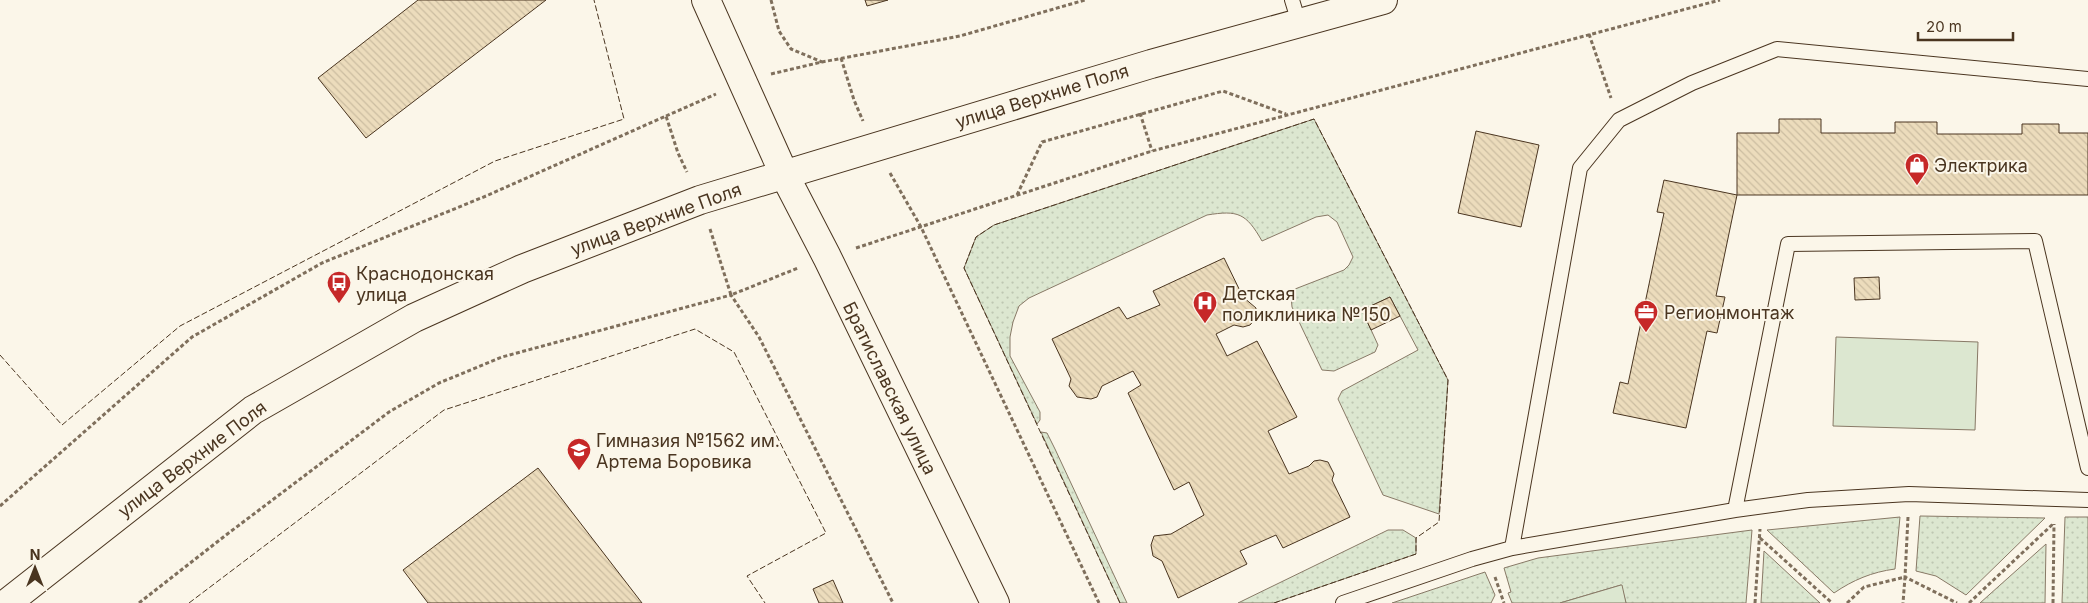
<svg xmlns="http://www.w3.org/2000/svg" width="2088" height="603" font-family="Inter,sans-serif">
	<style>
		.grass { fill: url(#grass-dots); stroke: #887966 }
		.park { fill: #dce7d0; stroke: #887966 }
		.building { fill: url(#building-back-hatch); stroke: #4a3520 }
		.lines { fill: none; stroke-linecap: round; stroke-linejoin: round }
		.lane-casing { stroke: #4a3520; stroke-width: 16 }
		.secondary-casing { stroke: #4a3520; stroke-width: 30 }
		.path { stroke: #7f6f5c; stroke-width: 3; stroke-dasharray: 4 2.5; stroke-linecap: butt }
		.lane { stroke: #fbf6e9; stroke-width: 14 }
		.secondary { stroke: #fbf6e9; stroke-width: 28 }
		.fence { stroke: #4a3520; stroke-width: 1; stroke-dasharray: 6 2.5; stroke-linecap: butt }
		.labels { text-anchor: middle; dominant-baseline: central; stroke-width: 4; stroke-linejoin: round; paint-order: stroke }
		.street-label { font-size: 18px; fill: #4a3520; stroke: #fbf6e9 }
		.poi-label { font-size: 18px; fill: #4a3520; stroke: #fbf6e9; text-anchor: start }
	</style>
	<defs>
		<pattern id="grass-dots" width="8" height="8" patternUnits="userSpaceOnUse" patternTransform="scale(1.25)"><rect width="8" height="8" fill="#dce7d0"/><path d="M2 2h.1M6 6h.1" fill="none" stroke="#bec7b2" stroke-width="1.8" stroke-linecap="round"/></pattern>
		<pattern id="building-back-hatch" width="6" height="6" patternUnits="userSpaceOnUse" patternTransform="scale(1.25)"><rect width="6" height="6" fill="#ecdcbc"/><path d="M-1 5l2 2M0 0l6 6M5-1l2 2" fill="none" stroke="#ccbda1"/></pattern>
	</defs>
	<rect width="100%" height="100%" fill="#fbf6e9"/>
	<!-- grass -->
	<path class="grass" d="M1314,119L1448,380L1439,514L1383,495L1338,399L1342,391L1418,350L1390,297L1362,310L1378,345L1375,352L1334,371L1322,370L1292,307L1291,296L1295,289L1344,270L1349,265L1353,257L1337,222L1328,215L1316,217L1262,241C1246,213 1238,210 1207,215L1029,298L1019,306L1013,322L1010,337V356L1040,412V420L1037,424L964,268L976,237L994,225Z
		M1041,432L1047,433L1055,449L1127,603H1120Z
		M1920,516L2045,518L1966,595L1936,576L1916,571Z
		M1900,517L1895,569C1872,572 1853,580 1834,593L1767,530Z
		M2065,517H2088V603H2062Z
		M1388,530H1403L1416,538V554L1274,603H1238Z
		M1752,530L1746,603H1626L1621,585L1560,603H1512L1508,593L1511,592L1504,568L1538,558Z
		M2046,544L2045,603H1980Z
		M1764,551L1820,603H1761Z
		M1485,572L1495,595L1491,603H1392Z"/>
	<!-- park -->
	<path class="park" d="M1836,337L1978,342L1975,430L1833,426Z
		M1622,585L1626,603H1560L1621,585Z"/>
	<!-- building -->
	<path class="building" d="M418,0H546L366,138L318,78Z
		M865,0H888L867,6Z
		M1779,119H1821V133H1895V122H1937V134H2022V124H2059V133H2088V195H1737V133H1779Z
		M1476,131L1539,145L1521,227L1458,213Z
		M1664,180L1737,195L1716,296L1725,297L1717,333L1707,331L1686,428L1613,413L1620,382L1628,384L1664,213L1657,212Z
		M1224,258L1243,297L1256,308L1255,319L1250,325L1243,327L1234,325L1216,334L1227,356L1257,341L1297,417L1268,431L1289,474L1309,466L1314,461L1320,460L1328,462L1334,474L1332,480L1350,517L1283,548L1276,535L1240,551L1247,564L1178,598L1162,561L1153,556L1151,545L1154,536L1171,534L1204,515L1189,482L1174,490L1128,393L1141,385L1133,371L1102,386L1097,397L1091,399L1077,397L1069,386L1071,379L1052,339L1119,307L1127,319L1160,305L1153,291Z
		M1879,277L1880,299L1855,300L1854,278Z
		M1390,297L1400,316L1371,330L1362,310Z
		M538,468L642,603H428L403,570Z
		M833,580L843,603H819L813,589Z"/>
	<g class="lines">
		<defs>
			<path id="lane" d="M1292,0L1299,23
				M1735,510L1788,244L2035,241L2088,468
				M1512,548L1735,510L1808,500L1909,494L2088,500
				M1343,603L1472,559L1512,548L1580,168L1619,120L1692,83L1777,49L2088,79"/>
			<path id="secondary" d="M706,0L784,174L827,257L995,603
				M7,603L253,410L414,318L522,269L700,200L1151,64L1383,0"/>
		</defs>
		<!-- lane casing -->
		<use href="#lane" class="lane-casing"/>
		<!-- secondary casing -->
		<use href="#secondary" class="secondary-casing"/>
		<!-- path -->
		<path class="path" d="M771,0L779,31L791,49L822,62
			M1589,34L1611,98
			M841,58L854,100L863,121
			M771,74L822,62L960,36L1085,0
			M1140,113L1152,151
			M666,116L716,94
			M890,173L921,227L1099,603
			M1017,195L1042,142L1223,91L1286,114
			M710,229L731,295L798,268
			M856,248L1152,151L1720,0
			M0,506L192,337L322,263L486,196L666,116L678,153L687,172
			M1908,517L1905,577L1957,603
			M1760,538L1832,603
			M1495,577L1504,603
			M139,603L226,535L389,412L439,383L502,357L731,295L759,337L893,603
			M1755,603L1760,529
			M1847,603L1864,587L1905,577L1903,603
			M1969,603L2054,523
			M2053,603L2054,524"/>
		<!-- lane -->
		<use href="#lane" class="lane"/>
		<!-- secondary -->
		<use href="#secondary" class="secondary"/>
		<!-- fence -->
		<path class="fence" d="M0,355L62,425L180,326L495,161L624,119L594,0
			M189,603L444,410L695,329L734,352L826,533L747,576L765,603
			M1120,603L964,268L976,237L994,225L1314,119L1448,380L1439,522L1416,538V554L1274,603"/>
	</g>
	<!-- icons -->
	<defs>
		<symbol id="shop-pin" viewBox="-11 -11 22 30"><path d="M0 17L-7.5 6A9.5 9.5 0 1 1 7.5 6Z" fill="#c62828" stroke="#fbf6e9"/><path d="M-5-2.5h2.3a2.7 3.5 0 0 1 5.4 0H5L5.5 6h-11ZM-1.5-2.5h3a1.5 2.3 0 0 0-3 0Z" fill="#fff"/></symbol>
		<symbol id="bus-pin" viewBox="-11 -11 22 30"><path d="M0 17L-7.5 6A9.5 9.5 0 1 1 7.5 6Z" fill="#c62828" stroke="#fbf6e9"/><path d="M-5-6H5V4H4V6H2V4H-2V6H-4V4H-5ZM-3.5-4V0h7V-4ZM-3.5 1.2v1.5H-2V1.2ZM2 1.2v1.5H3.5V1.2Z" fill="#fff"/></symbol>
		<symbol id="hospital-pin" viewBox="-11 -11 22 30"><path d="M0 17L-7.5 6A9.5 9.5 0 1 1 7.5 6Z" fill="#c62828" stroke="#fbf6e9"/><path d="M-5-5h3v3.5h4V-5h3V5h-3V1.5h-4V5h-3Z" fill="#fff"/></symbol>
		<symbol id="office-pin" viewBox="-11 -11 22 30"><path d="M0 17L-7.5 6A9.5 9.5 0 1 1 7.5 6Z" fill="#c62828" stroke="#fbf6e9"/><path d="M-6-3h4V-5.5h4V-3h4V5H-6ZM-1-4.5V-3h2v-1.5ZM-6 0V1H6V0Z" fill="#fff"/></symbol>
		<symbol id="school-pin" viewBox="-11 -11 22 30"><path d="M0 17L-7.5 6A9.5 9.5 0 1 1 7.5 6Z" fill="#c62828" stroke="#fbf6e9"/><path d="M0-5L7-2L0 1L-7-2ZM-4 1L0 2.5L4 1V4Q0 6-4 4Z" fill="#fff"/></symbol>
	</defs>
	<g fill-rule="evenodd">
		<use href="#shop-pin" x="1903" y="151" width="28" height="38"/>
		<use href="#bus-pin" x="325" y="269" width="28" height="38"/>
		<use href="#hospital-pin" x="1191" y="289" width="28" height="38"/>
		<use href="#office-pin" x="1632" y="298" width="28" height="38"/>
		<use href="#school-pin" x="565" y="436" width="28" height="38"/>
	</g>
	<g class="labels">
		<!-- street labels -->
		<g class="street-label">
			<text transform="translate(1042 96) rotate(-17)">улица Верхние Поля</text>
			<text transform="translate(656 219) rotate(-20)">улица Верхние Поля</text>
			<text transform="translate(890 388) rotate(64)">Братиславская улица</text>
			<text transform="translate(192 459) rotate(-37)">улица Верхние Поля</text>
		</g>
		<!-- poi labels -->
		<g class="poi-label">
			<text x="1934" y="165">Электрика</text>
			<text x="356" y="273">Краснодонская<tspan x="356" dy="21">улица</tspan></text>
			<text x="1222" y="293">Детская<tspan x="1222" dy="21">поликлиника №150</tspan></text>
			<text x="1664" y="312">Регионмонтаж</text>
			<text x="596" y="440">Гимназия №1562 им.<tspan x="596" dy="21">Артема Боровика</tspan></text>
		</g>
	</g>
	<!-- north arrow -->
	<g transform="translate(35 568)" stroke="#fbf6e9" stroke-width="4" paint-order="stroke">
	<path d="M0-4L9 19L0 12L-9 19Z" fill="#4a3520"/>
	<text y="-8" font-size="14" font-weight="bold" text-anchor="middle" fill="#4a3520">N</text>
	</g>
	<!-- scale -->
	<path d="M1918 32v8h95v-8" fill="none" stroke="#4a3520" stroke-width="2.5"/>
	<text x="1926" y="32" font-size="15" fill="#4a3520" stroke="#fbf6e9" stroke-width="4" paint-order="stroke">20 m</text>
</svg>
